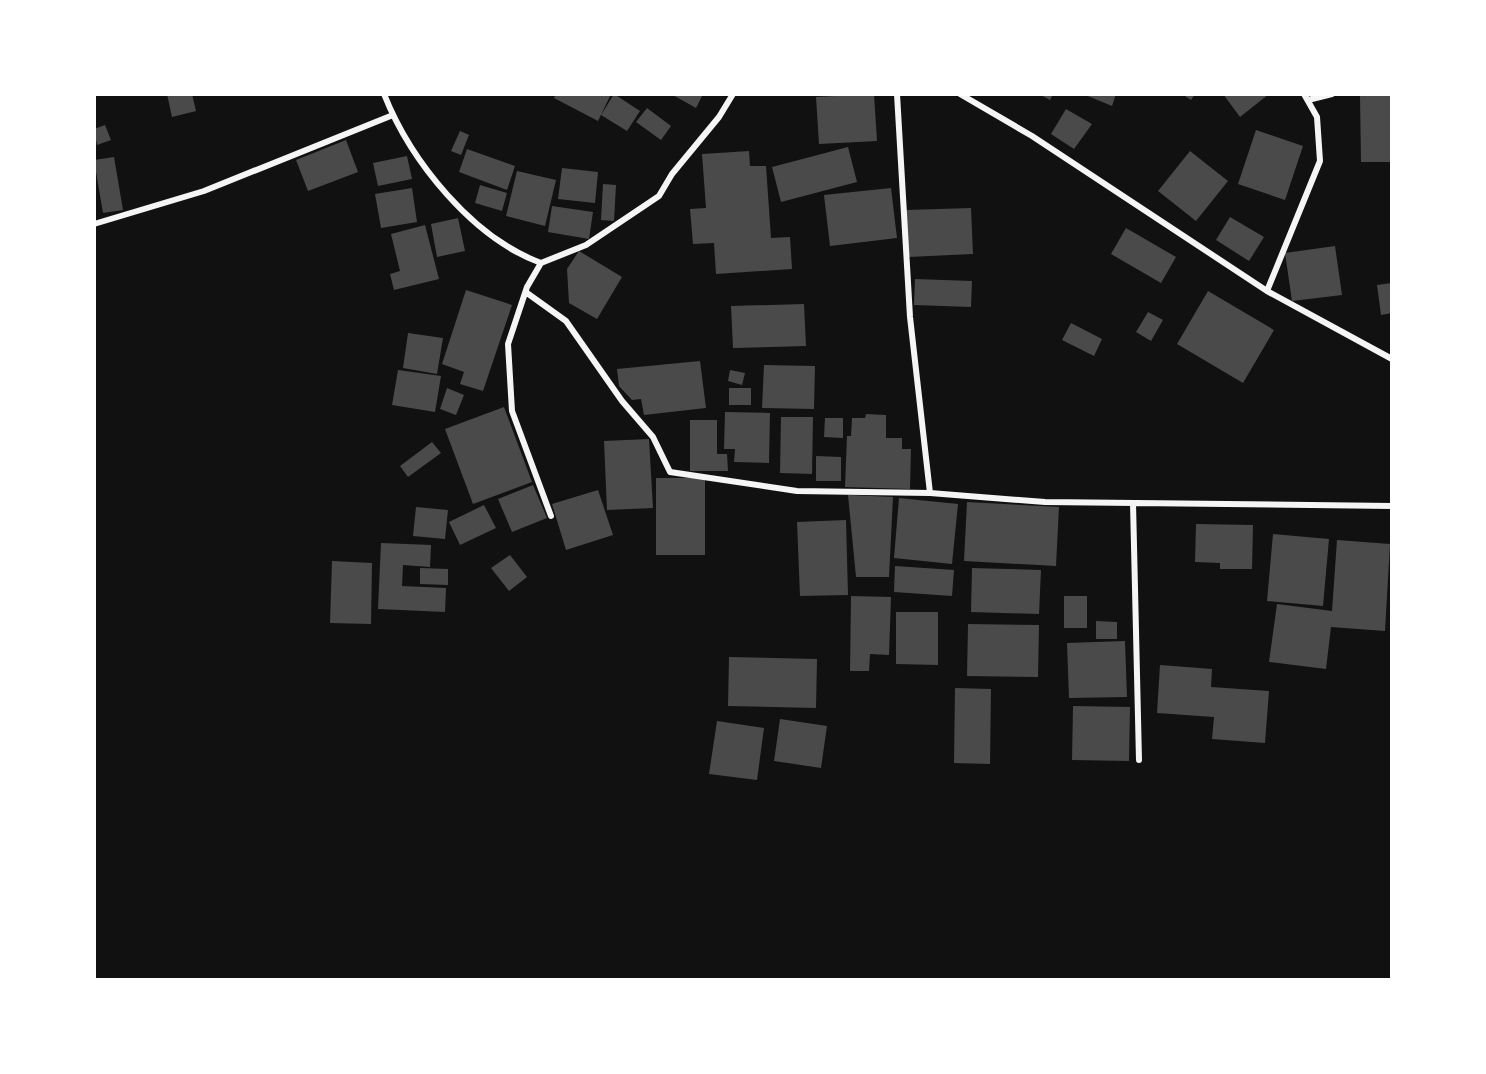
<svg xmlns="http://www.w3.org/2000/svg" width="1486" height="1074" font-family="'Space Grotesk',sans-serif">
	<style>
		.building { fill: #4a4a4a }
		.lines { fill: none; stroke-linecap: round; stroke-linejoin: round }
		.minor { stroke: #f5f5f5; stroke-width: 6 }
	</style>
	<rect width="100%" height="100%" fill="#111"/>
	<!-- building -->
	<path class="building" d="M167,94H192L196,111L172,117Z
		M556,94H611L598,121L554,98Z
		M614,94L640,111L627,131L601,115Z
		M671,94H703L696,108Z
		M874,94L877,141L819,144L816,97Z
		M1039,94H1053L1050,100Z
		M1083,94H1116L1112,106Z
		M1182,94H1195L1191,100Z
		M1223,94H1269L1240,117Z
		M1360,96H1392V162H1361Z
		M647,108L671,126L661,140L636,122Z
		M1066,109L1092,124L1074,149L1051,134Z
		M105,125L111,140L97,145L94,129Z
		M1256,130L1303,146L1285,200L1238,184Z
		M460,131L469,135L461,155L451,151Z
		M346,140L358,172L308,191L296,160Z
		M848,147L857,182L781,202L772,167Z
		M467,149L515,166L507,190L459,172Z
		M749,151L750,166H766L771,238L790,237L792,269L716,274L714,243L693,244L690,209L706,208L702,154Z
		M1190,151L1228,181L1196,221L1158,191Z
		M407,156L412,179L378,186L373,163Z
		M114,157L123,210L103,213L94,160Z
		M562,168L598,172L595,203L558,199Z
		M517,171L556,180L545,226L506,216Z
		M603,184L616,185L614,221L601,220Z
		M480,185L507,193L502,211L475,203Z
		M412,188L417,222L381,228L375,194Z
		M891,188L897,238L830,246L824,195Z
		M552,206L593,212L589,239L548,232Z
		M971,208L973,254L908,257L906,210Z
		M1230,217L1264,237L1249,261L1216,240Z
		M458,218L465,251L437,257L431,224Z
		M425,225L439,279L394,290L390,274L400,271L391,234Z
		M1126,228L1176,257L1161,283L1111,254Z
		M1335,246L1342,295L1292,301L1285,253Z
		M579,251L622,277L597,319L569,303L567,269Z
		M915,279L972,281L971,307L914,305Z
		M1392,283V313L1381,315L1377,285Z
		M466,290L512,305L483,391L460,384L464,372L442,364Z
		M1208,291L1274,330L1243,383L1177,344Z
		M804,304L806,346L733,348L731,306Z
		M1148,312L1163,320L1151,341L1136,332Z
		M1071,323L1102,339L1094,356L1062,340Z
		M408,333L443,338L437,374L403,368Z
		M700,361L706,408L644,415L641,399L632,400L619,386L617,369Z
		M764,365L815,366L814,409L762,408Z
		M398,370L441,376L435,412L392,405Z
		M730,370L745,373L742,385L728,381Z
		M447,388L464,395L456,415L440,409Z
		M729,388H751V405H729Z
		M504,407L532,482L473,504L445,429Z
		M725,412L770,413L769,463L734,462L735,449H724Z
		M866,414L886,415V438H902V449H911L910,489L845,487L847,436H851L852,418H865Z
		M781,417H813L812,474L780,473Z
		M825,418H843V438L824,437Z
		M690,420H717V454H727L728,471H690Z
		M649,439L653,508L607,510L604,441Z
		M432,442L441,453L408,477L400,466Z
		M816,456L841,457V481H816Z
		M656,478H705V555H656Z
		M533,485L547,518L512,532L498,499Z
		M598,490L613,535L566,550L552,504Z
		M848,495L893,497L889,577H856Z
		M899,498L958,504L952,564L894,558Z
		M967,502L1059,507L1056,566L964,561Z
		M484,505L496,528L460,545L449,522Z
		M416,507L448,510L445,539L413,536Z
		M846,520L848,595L800,596L797,522Z
		M1196,524L1253,525L1252,569H1220V563L1195,562Z
		M1273,534L1329,539L1323,606L1267,601Z
		M1337,540L1390,544L1385,631L1331,627L1326,669L1269,662L1277,604L1332,611Z
		M381,543L431,545L430,567L403,565L402,586L446,588L445,612L378,609Z
		M510,555L527,577L509,591L491,568Z
		M332,561L372,563L371,624L330,623Z
		M895,566L954,570L952,596L894,592Z
		M420,568L448,569V585L420,584Z
		M972,568L1041,570L1039,614L971,612Z
		M851,596L891,597L889,655L870,654L869,671H850Z
		M1064,596H1087V628H1064Z
		M896,612H938V665L896,664Z
		M1096,621L1117,622V639H1096Z
		M968,624L1039,625L1038,677L967,676Z
		M1125,641L1127,697L1069,698L1067,643Z
		M729,657L817,659L816,708L728,706Z
		M1160,665L1212,669L1211,687L1269,691L1265,743L1212,739L1214,717L1157,713Z
		M955,688L991,689L990,764L954,763Z
		M1073,706L1130,707L1129,761L1072,760Z
		M780,719L827,726L821,768L774,761Z
		M717,721L764,728L757,780L709,774Z"/>
	<g class="lines">
		<!-- minor -->
		<path class="minor" d="M384,94C411,162 473,238 541,263L586,245L659,196L672,174L719,117L733,94
			M897,94L910,317L930,493
			M960,94L1032,136L1267,291L1392,359
			M1308,100L1332,94
			M94,224L204,191L393,115
			M541,263L527,287L508,344L512,411L551,516
			M1267,291L1320,161L1317,117L1304,94
			M527,293L566,321L622,401L653,437L670,472L797,491L930,493L1045,502L1392,506
			M1133,503L1139,760"/>
	</g>
	<!-- border -->
	<rect width="1486" height="1074" fill="none" stroke="#ffffff" stroke-width="192"/>
</svg>
